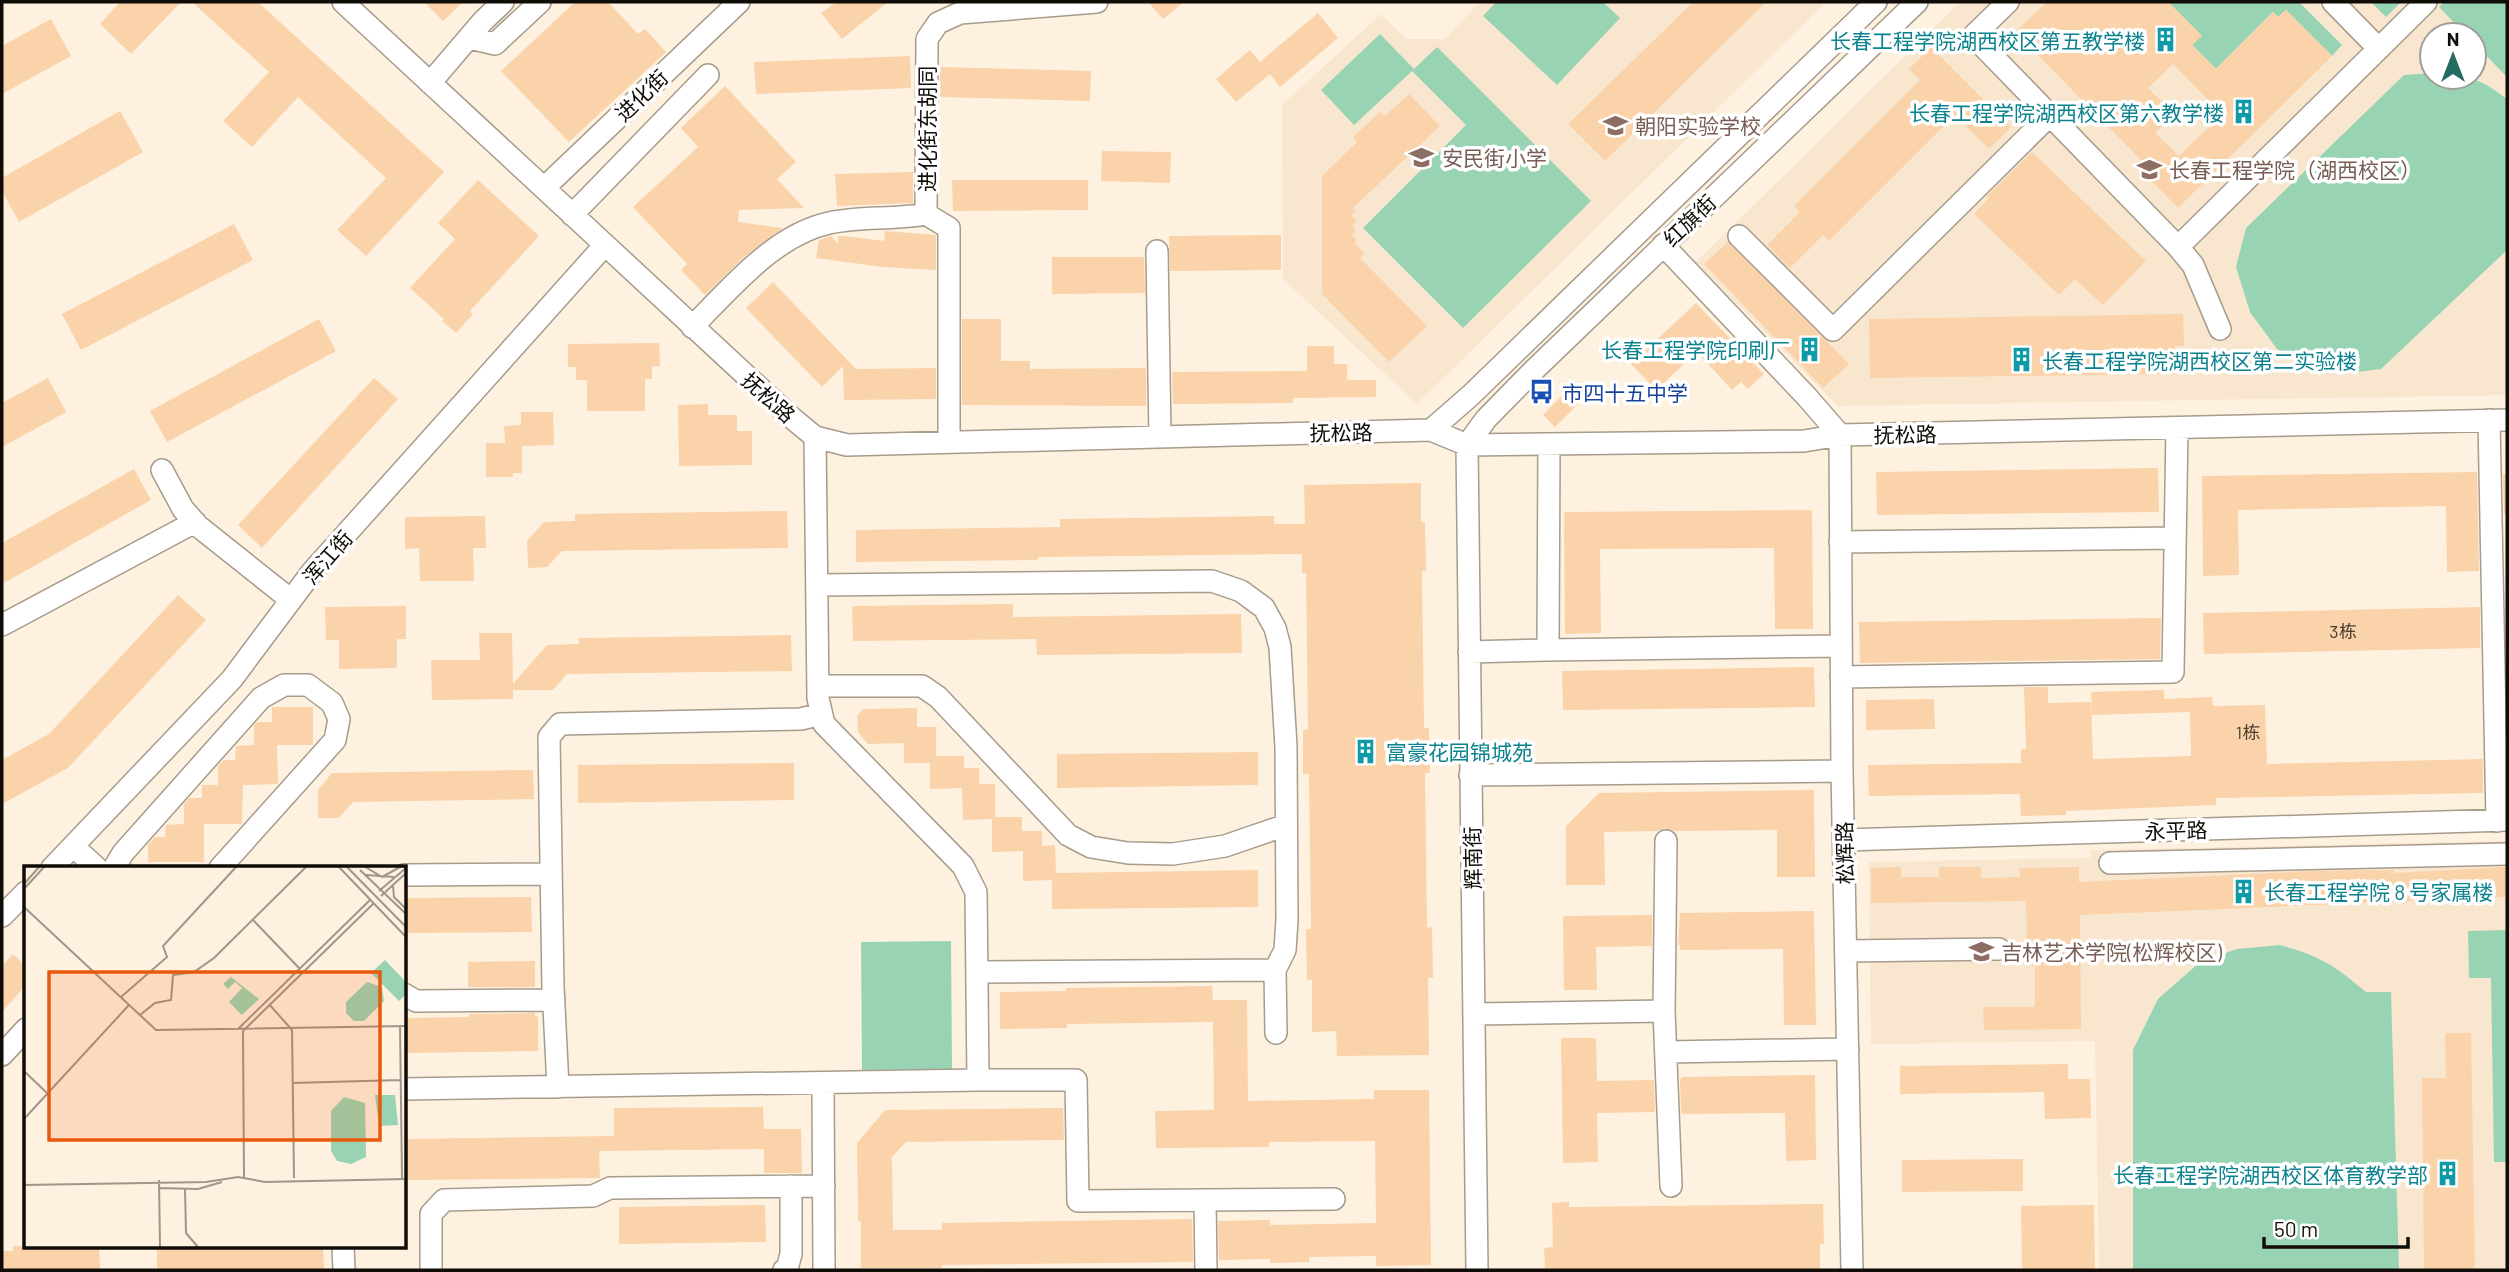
<svg xmlns="http://www.w3.org/2000/svg" width="2509" height="1272" font-family="Barlow,'Noto Sans SC',sans-serif">
	<style>
		.built { fill: #f8e6cf; fill-rule: evenodd }
		.green { fill: #98d4b3 }
		.building { fill: #fbd3aa; fill-rule: evenodd }
		.lines { fill: none; stroke-linecap: round; stroke-linejoin: round }
		.minor-casing { stroke: #a79b8c; stroke-width: 24 }
		.minor { stroke: #fff; stroke-width: 21 }
		.labels { text-anchor: middle; dominant-baseline: central; stroke-width: 7; stroke-linejoin: round; paint-order: stroke }
		.number-label { font-size: 18px; fill: #4b3e30 }
		.culture-label { font-size: 21px; fill: #0d838f; stroke: #fff; text-anchor: end }
		.street-label { font-size: 21px; fill: #100c07; stroke: #fff }
		.education-label { font-size: 21px; fill: #785e54; stroke: #fff; text-anchor: start }
		.transit-label { font-size: 21px; fill: #164399; stroke: #fff; text-anchor: start }
		.inset-road { fill: none; stroke: #9f9589; stroke-width: 2 }
		.view { fill: #e8590c; fill-opacity: 0.15; stroke: #e8590c; stroke-width: 3.5 }
		.inset-edge { fill: none; stroke: #100c07; stroke-width: 3.5 }
	</style>
	<rect width="100%" height="100%" fill="#fef1e0"/>
	<!-- built -->
	<path class="built" d="M1480,2H1826L1417,404L1283,279L1282,105L1381,14L1406,39H1445Z
		M1960,2H2507V395L1838,406L1696,262ZM2432,35H2474V77H2432Z
		M2507,841V1270H2099L2095,1041L1871,1044L1869,862L2090,858V850Z"/>
	<!-- green -->
	<path class="green" d="M1496,2H1603L1620,18L1557,85L1483,16Z
		M2168,2H2299L2342,45L2332,56L2286,10L2278,17L2273,12L2216,69L2192,45L2201,35Z
		M2371,2H2400V3L2386,17Z
		M2444,2H2507V77L2474,43V35H2466L2439,7Z
		M1380,34L1414,69L1437,47L1591,201L1463,328L1363,228L1466,125L1412,71L1354,125L1321,90Z
		M2432,73V77C2471,77 2475,75 2507,99V250L2381,369L2342,374L2308,367L2277,349L2250,312L2236,267L2246,228L2404,75Z
		M2507,930V1162H2494L2491,978H2469L2468,931Z
		M951,941L952,1069L862,1070L861,942Z
		M2280,945C2320,956 2334,965 2366,992H2391L2399,1270H2133V1050L2158,999L2200,962L2237,949Z"/>
	<!-- building -->
	<path class="building" d="M120,2H181L131,54L100,24Z
		M192,2H258L444,172L366,256L337,230L386,178L298,97L252,147L223,121L269,72Z
		M424,2H463L443,21Z
		M575,2H608L638,34L645,29L666,52L569,142L501,71Z
		M836,2H888L842,39L821,13Z
		M1148,2H1184L1163,19Z
		M1693,2H1766L1605,161L1568,124Z
		M2047,2H2168L2202,36L2192,45L2216,69L2273,12L2278,17L2286,10L2332,56L2178,208L2144,173L2149,168L2015,32ZM2173,64L2216,108L2208,116L2214,122L2179,156L2155,133L2174,114L2148,88Z
		M1318,13L1338,38L1280,87L1270,74L1236,102L1216,79L1250,50L1260,62Z
		M51,19L71,56L2,94V46Z
		M1931,47L2011,127L1989,149L1955,115L1829,241L1823,235L1790,268L1767,245L1800,212L1794,206L1920,80L1909,69Z
		M910,56L911,88L756,94L754,62Z
		M940,67L1091,71L1090,101L940,97Z
		M725,86L796,162L777,179L804,208L739,210L738,222L783,228L745,256L705,295L681,270L687,264L633,207L698,147L681,128Z
		M1409,94L1440,126L1353,208L1356,211L1351,215L1357,222L1352,226L1356,231L1352,235L1357,240L1354,242L1365,254L1360,258L1427,326L1389,362L1322,294V176L1357,142L1353,137L1380,112L1385,116Z
		M120,111L143,152L19,222L2,191V178Z
		M1102,151L1171,152L1170,183L1101,181Z
		M2032,152L2146,261L2103,305L2075,279L2059,295L1974,214L1989,198L1987,196Z
		M913,172V203L837,206L835,174Z
		M478,180L539,236L470,311L473,314L456,333L442,321L444,319L410,288L455,239L438,223Z
		M952,180H1088V210L953,211Z
		M234,224L253,260L81,350L62,314Z
		M885,231L936,235V270L883,267L816,258L819,240L831,236L838,244V236H846L884,241Z
		M1281,235V270L1170,271L1169,236Z
		M1728,242L1849,364L1823,388L1704,264Z
		M1052,257H1144L1145,293L1052,294Z
		M773,282L856,369L936,368V399L844,400L843,366L822,387L746,308Z
		M1696,303L1764,374L1748,389L1741,382L1732,390L1697,352L1656,390L1631,364Z
		M2183,314L2184,346H2175V374L1870,378L1869,319Z
		M319,319L336,351L167,442L150,411Z
		M962,319H1001V361H1030V369L1146,368V406L962,405Z
		M659,343L660,366H652V379H645V411H587V380H576V367H568V344Z
		M1307,346H1334V364H1347V380H1376V397L1293,398V403L1173,404L1172,372L1307,371Z
		M48,378L66,412L2,447V403Z
		M374,378L398,399L262,548L238,525Z
		M1567,390L1580,402L1555,427L1543,415Z
		M708,404V415H737V431H752V465L679,466L678,405Z
		M521,412H553L554,445L522,446V473H513V477H486V443H505L504,426L521,425Z
		M2158,468L2159,512L1877,515L1876,472Z
		M134,469L151,500L2,584V543Z
		M2477,472L2479,571L2447,572L2446,506L2238,510L2239,575L2203,576L2202,476Z
		M2503,474H2507V513L2504,514Z
		M1421,483V522H1425L1426,571H1422L1424,728H1429L1430,773H1425L1427,928L1432,927L1433,978H1428L1429,1055L1337,1056L1336,1031L1312,1032V980H1307L1306,929H1311L1309,774H1303V730H1308L1306,573H1302V554L1038,557V560L856,562V530L1060,527V519L1274,516V524H1305L1304,485Z
		M1812,510L1813,629H1775L1774,548L1600,549L1601,633L1565,634L1564,512Z
		M787,511L788,548L562,551L547,567L528,568L527,541L544,522L575,521V514Z
		M485,516L486,548H473L474,581H420L419,548L405,549V517Z
		M178,595L206,620L68,768L2,804V760L49,734Z
		M1013,604V617L1241,614L1242,653L1037,655L1036,639L853,641L852,606Z
		M406,606V639H397V668L339,669V640H326L325,607Z
		M2480,607V648L2204,654L2203,613Z
		M2161,618L2160,659L1860,663L1859,622Z
		M479,633H512L513,684L547,645L579,644V638L791,635L792,671L567,674L553,690H513V699L432,700L431,660H480Z
		M1814,667L1815,707L1563,710L1562,671Z
		M2024,687H2048V703L2091,702L2093,759L2191,756L2190,712L2092,715L2091,692L2164,690V699L2212,697L2213,706L2265,705L2267,764L2483,759V793L2216,798V805L2066,811V815L2021,816L2020,794L1869,796L1868,765L2021,763V749H2026Z
		M1934,699L1935,729L1866,730V700Z
		M272,707H313V745H277L278,784L243,785L242,824H204V862H148V845L155,837H165L166,825L184,824V804L189,798H202V785H218V766L224,760H235L236,746L254,745V725L257,722H272Z
		M917,708V727H936V756H964V768H979V784H995V817H1022V831H1042V846L1055,845L1056,873L1258,870V907L1052,909V880L1023,881V851L992,852V819L963,820L962,788L930,789V763H904V743L868,744L858,732L857,716L863,709Z
		M1258,752V785L1057,788V754Z
		M794,763V800L578,803V765Z
		M533,770L534,799L353,802L339,818H318V790L332,773Z
		M1814,790L1815,877H1777V830L1674,831L1665,828L1657,831L1604,832L1605,885H1566V826L1599,793Z
		M1901,867V877H1939V867H1981V878L2020,877L2019,868L2079,867V882L2315,871L2394,870V873L2507,867V897L2080,915L2081,1029L1984,1030L1983,1007H2035V966H2027L2026,901L1871,903V868Z
		M531,897L532,932L404,933V898Z
		M1814,911L1816,1025H1784L1783,949L1680,950V945H1678L1680,913Z
		M1652,915V946L1596,947L1597,990H1564L1563,916Z
		M13,954L26,966V985L2,1012V966Z
		M535,961V987H468V962Z
		M1212,986L1213,1000H1247L1248,1101L1374,1099V1090H1429L1431,1265L1376,1266V1256L1309,1257V1262L1270,1263V1259L1219,1260L1218,1221L1270,1220V1225L1376,1223L1375,1141L1269,1142V1147L1156,1148L1155,1111L1214,1110L1213,1022L1067,1024V1028L1000,1029V992L1066,991V988Z
		M535,1013V1017L538,1016V1051L404,1053V1018L469,1017V1014Z
		M2445,1033H2471L2475,1270H2424L2422,1078H2446Z
		M1561,1038H1596L1597,1081L1654,1080L1655,1112L1597,1113L1598,1162L1563,1163Z
		M2068,1064V1079H2090L2091,1118L2045,1119L2044,1092L1900,1094V1066Z
		M1815,1075L1816,1160L1786,1161L1785,1113L1683,1114L1681,1112L1680,1080L1682,1077Z
		M763,1107L764,1129H801L802,1173H764V1149L599,1151L600,1178L404,1180V1139L614,1136V1108Z
		M1063,1108L1064,1140L906,1142L892,1157L893,1230H942V1223L1192,1219L1193,1262L942,1265V1268H861V1221H858L857,1143L885,1110Z
		M2023,1159V1191L1902,1192V1160Z
		M1569,1202V1207L1823,1204L1824,1244H1820V1270H1545L1544,1248L1553,1247L1552,1203Z
		M765,1205L766,1242L619,1244V1207Z
		M2094,1205L2095,1270H2022L2021,1206Z
		M13,1246H99L100,1270H2V1251H13Z
		M157,1246H323L324,1270H157Z"/>
	<g class="lines">
		<defs>
			<path id="minor" d="M343,2L792,418L815,437L847,445L1431,430L1467,445L1804,441L1840,435L2507,420
				M2008,2L1973,36L2178,247L2193,265L2220,329
				M2333,2L2378,48
				M470,38L495,44L540,2
				M430,83L483,21L503,2
				M544,188L739,2
				M926,214L949,228V442
				M572,215L708,75
				M1739,236L1833,330L2050,115
				M1663,245L1807,397L1840,435L1842,771L1852,1270
				M2178,247L2426,2
				M1157,251L1160,437
				M692,327C730,289 774,235 829,223C860,216 894,220 926,214L927,39L938,23L960,13L1097,2
				M2489,420L2497,821
				M1431,430L1471,395L1876,2
				M1467,445L1477,1270
				M1467,445L1486,419L1533,371L1917,2
				M162,470L183,509L198,526L291,600
				M1840,542L2175,538
				M817,585L1212,581L1241,591L1264,608L1275,628L1280,647L1286,747L1287,920L1285,950L1275,970L1276,1033
				M2,625L195,522
				M1548,650L1840,646
				M1469,652L1548,650L1549,445
				M1841,677L2173,672L2177,428
				M818,686H922L938,697L1068,835L1091,847L1128,853L1173,854L1225,846L1286,825
				M1470,775L1842,771
				M1844,840L2507,820
				M1666,841L1664,1011L1671,1186
				M74,847L97,868
				M2110,863L2507,854
				M52,868L232,679L312,572L604,246
				M114,868L123,853L261,698L284,685H308L332,703L339,719L335,740L220,868
				M404,875L551,874
				M2,916L26,892
				M1846,951L1999,949
				M978,972L1275,970
				M404,994L416,1001L554,1000
				M1474,1014L1664,1011
				M1666,1052L1848,1049
				M2,1055L26,1029
				M978,1080H1076L1078,1201L1334,1199
				M823,1083L824,1270
				M558,1087L553,987L549,737L560,724L801,719L821,714
				M404,1089L978,1080L976,892L963,866L824,724L818,698L815,437
				M1205,1200L1206,1270
				M343,1246L344,1270
				M431,1270V1214L444,1200L593,1196L610,1188L824,1186
				M784,1270L787,1269L791,1254V1186"/>
		</defs>
		<!-- minor casing -->
		<use href="#minor" class="minor-casing"/>
		<!-- minor -->
		<use href="#minor" class="minor"/>
	</g>
	<!-- icons -->
	<defs>
		<symbol id="building-bare" viewBox="-9 -9 18 18"><path d="M-4-6H4V6H1V3H-1V6H-4ZM-2.5-4.3h1.7v1.8h-1.7ZM.8-4.3h1.7v1.8H.8ZM-2.5-1h1.7V.8h-1.7ZM.8-1h1.7V.8H.8Z" fill="#0f9aa8" stroke="#fff" stroke-width="2.5" paint-order="stroke"/></symbol>
		<symbol id="school-bare" viewBox="-9 -9 18 18"><path d="M0-5L7-2L0 1L-7-2ZM-4 1L0 2.5L4 1V4Q0 6-4 4Z" fill="#8d6e63" stroke="#fff" stroke-width="2.5" paint-order="stroke"/></symbol>
		<symbol id="university-bare" viewBox="-9 -9 18 18"><path d="M0-5L7-2L0 1L-7-2ZM-4 1L0 2.5L4 1V4Q0 6-4 4Z" fill="#8d6e63" stroke="#fff" stroke-width="2.5" paint-order="stroke"/></symbol>
		<symbol id="bus-bare" viewBox="-9 -9 18 18"><path d="M-5-6H5V4H4V6H2V4H-2V6H-4V4H-5ZM-3.5-4V0h7V-4ZM-3.5 1.2v1.5H-2V1.2ZM2 1.2v1.5H3.5V1.2Z" fill="#1a4fb4" stroke="#fff" stroke-width="2.5" paint-order="stroke"/></symbol>
	</defs>
	<g fill-rule="evenodd">
		<use href="#building-bare" x="2148" y="22" width="35" height="35"/>
		<use href="#building-bare" x="2226" y="94" width="35" height="35"/>
		<use href="#school-bare" x="1598" y="108" width="35" height="35"/>
		<use href="#school-bare" x="1404" y="140" width="35" height="35"/>
		<use href="#university-bare" x="2132" y="152" width="35" height="35"/>
		<use href="#building-bare" x="1792" y="332" width="35" height="35"/>
		<use href="#building-bare" x="2004" y="342" width="35" height="35"/>
		<use href="#bus-bare" x="1524" y="374" width="35" height="35"/>
		<use href="#building-bare" x="1348" y="734" width="35" height="35"/>
		<use href="#building-bare" x="2226" y="874" width="35" height="35"/>
		<use href="#university-bare" x="1964" y="934" width="35" height="35"/>
		<use href="#building-bare" x="2430" y="1156" width="35" height="35"/>
	</g>
	<g class="labels">
		<!-- number labels -->
		<g class="number-label">
			<text x="2343" y="631">3栋</text>
			<text x="2248" y="732">1栋</text>
		</g>
		<!-- culture labels -->
		<g class="culture-label">
			<text x="2145" y="40">长春工程学院湖西校区第五教学楼</text>
			<text x="2224" y="112">长春工程学院湖西校区第六教学楼</text>
			<text x="1790" y="349">长春工程学院印刷厂</text>
			<text x="2042" y="360" text-anchor="start">长春工程学院湖西校区第二实验楼</text>
			<text x="1386" y="751" text-anchor="start">富豪花园锦城苑</text>
			<text x="2264" y="891" text-anchor="start">长春工程学院 8 号家属楼</text>
			<text x="2428" y="1174">长春工程学院湖西校区体育教学部</text>
		</g>
		<!-- street labels -->
		<g class="street-label">
			<text transform="translate(641 95) rotate(-44)">进化街</text>
			<text transform="translate(926 129) rotate(-90)">进化街东胡同</text>
			<text transform="translate(1689 220) rotate(-44)">红旗街</text>
			<text transform="translate(769 397) rotate(42)">抚松路</text>
			<text transform="translate(1341 432) rotate(-1)">抚松路</text>
			<text transform="translate(1905 434) rotate(-1)">抚松路</text>
			<text transform="translate(327 557) rotate(-49)">浑江街</text>
			<text transform="translate(2176 830) rotate(-2)">永平路</text>
			<text transform="translate(1844 853) rotate(-91)">松辉路</text>
			<text transform="translate(1472 858) rotate(-91)">辉南街</text>
		</g>
		<!-- education labels -->
		<g class="education-label">
			<text x="1635" y="125">朝阳实验学校</text>
			<text x="1442" y="157">安民街小学</text>
			<text x="2169" y="169">长春工程学院（湖西校区）</text>
			<text x="2001" y="951">吉林艺术学院(松辉校区)</text>
		</g>
		<!-- transit labels -->
		<g class="transit-label">
			<text x="1562" y="392">市四十五中学</text>
		</g>
	</g>
	<!-- overview -->
	<g transform="translate(24 866)">
		<rect width="382" height="382" fill="#fef1e0"/>
		<path d="M361,94L381,115V129L375,135L347,107ZM207,111L235,133L218,149L205,136L218,122L211,116L204,123L199,118ZM343,116L358,121L360,135L340,155H330L322,147V136ZM351,229H371L374,259L355,260ZM320,231L341,237L342,291L327,298L313,295L307,285V245Z" fill="#98d4b3"/>
		<path class="inset-road" d="M314,0L382,71M322,0L382,61M340,0L358,11L378,0M336,4L382,48M342,9L370,11M0,18L16,0M369,20L370,31L382,43M0,23L21,0M355,25L382,2M357,30L382,7M0,41L132,164L382,160M229,54L276,103M97,131L143,91L139,80L213,0M245,138L268,164L270,312M116,149L131,137L147,134L149,109L170,106L190,92L283,0M376,160L378,312M214,163L346,34M219,165L350,37M219,165L220,312M0,205L24,228M268,217L377,214M0,253L105,139M135,314L136,381M0,319L182,316L214,311L241,316L382,313M135,322L174,323L198,316M161,323L162,367L174,381"/>
		<path class="view" d="M25,106H356V274H25Z"/>
		<rect width="382" height="382" class="inset-edge"/>
	</g>
	<!-- border -->
	<rect width="2509" height="1272" fill="none" stroke="#100c07" stroke-width="7"/>
	<!-- north arrow -->
	<g transform="translate(2453 56)"><circle r="33" fill="#ffffff" stroke="#9f9e9c" stroke-width="2"/>
	<path d="M0-5L12 26L0 18L-12 26Z" fill="#236b63"/>
	<text y="-10" font-size="19" font-weight="bold" text-anchor="middle" fill="#100c07">N</text>
	</g>
	<!-- scale -->
	<path d="M2264 1237v10h144v-10" fill="none" stroke="#100c07" stroke-width="3.5"/>
	<text x="2274" y="1237" font-size="21" fill="#100c07" stroke="#ffffff" stroke-width="5" paint-order="stroke">50 m</text>
</svg>
